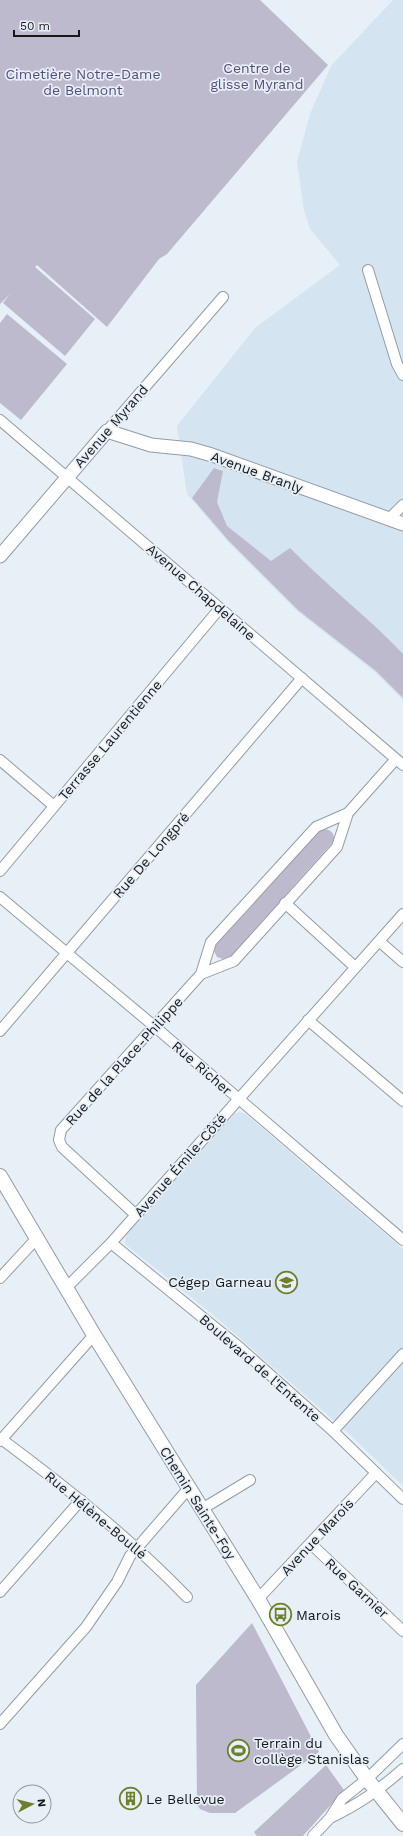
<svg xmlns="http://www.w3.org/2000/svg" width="403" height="1836" font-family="'Work Sans',sans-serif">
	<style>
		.built { fill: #d5e4f1 }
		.green { fill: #bdbace }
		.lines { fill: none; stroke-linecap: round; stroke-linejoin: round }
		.minor-casing { stroke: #949ca3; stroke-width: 12 }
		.tertiary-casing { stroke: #949ca3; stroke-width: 15 }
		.secondary-casing { stroke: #949ca3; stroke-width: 16 }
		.minor { stroke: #fff; stroke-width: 10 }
		.tertiary { stroke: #fff; stroke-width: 13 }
		.secondary { stroke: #fff; stroke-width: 14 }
		.labels { text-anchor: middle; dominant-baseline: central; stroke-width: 3.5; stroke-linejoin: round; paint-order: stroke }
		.park-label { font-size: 14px; fill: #574c7b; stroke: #e7eff7 }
		.street-label { font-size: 14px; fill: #15181b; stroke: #e7eff7 }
		.poi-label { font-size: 14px; fill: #15181b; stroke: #e7eff7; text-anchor: start }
	</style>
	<rect width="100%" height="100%" fill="#e7eff7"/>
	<!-- built -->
	<path class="built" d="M393,0H403V700L375,672L297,611L228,542L187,494L177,426L255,328L340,265L310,229L304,210L297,162L310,114L331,66Z
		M240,1112L246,1114L403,1249V1486L347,1432L212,1314L125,1244L126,1235L234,1114Z"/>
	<!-- green -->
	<path class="green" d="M0,0H260L328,65L167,254L159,259L107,327L37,265L35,267L95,319L65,356L3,303L10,294L0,304Z
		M7,314L67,364L21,420L0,403V323Z
		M214,468L223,471L217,502L227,526L271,561L290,548C326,585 367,616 403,654V698L376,671L298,610L228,540L192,498Z
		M325,829C332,830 336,836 333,842L231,956L223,959L217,957L214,951L216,945L319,832Z
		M252,1623L319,1752L235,1813H210L200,1809L197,1805L196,1685Z
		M326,1765L344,1790L303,1836H257L254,1832Z"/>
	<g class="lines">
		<defs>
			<path id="minor" d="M368,270L397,364L403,375
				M0,420L403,765
				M107,431L223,297
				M390,518L403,505
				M0,760L54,806
				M0,871L220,608
				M0,897L154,1026L403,1240
				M285,903L355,967
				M379,941L403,962
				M201,974L211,942L316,827L348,813L396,759
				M308,1020L403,1101
				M0,1031L302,678
				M136,1215L62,1147L59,1140L61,1130L201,974L234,961L337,847L348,813
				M111,1243L239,1347L333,1431L403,1499
				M0,1278L37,1238
				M66,1288L111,1243L403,914
				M333,1431L403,1354
				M0,1438C66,1487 130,1538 187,1597
				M0,1441L94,1335
				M202,1509L250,1480
				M311,1544L403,1631
				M0,1592L81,1500
				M258,1599L376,1473
				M0,1724L86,1627L117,1582L130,1556L189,1488
				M330,1818C359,1804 379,1790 403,1769
				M313,1836L330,1818L342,1799L367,1779L403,1744"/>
			<path id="tertiary" d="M0,556L107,431L151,445L191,449L212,455L403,524"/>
			<path id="secondary" d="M0,1176L94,1335L258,1599L336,1735L367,1779L403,1824"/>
		</defs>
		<!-- minor casing -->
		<use href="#minor" class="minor-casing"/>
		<!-- tertiary casing -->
		<use href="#tertiary" class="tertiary-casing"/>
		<!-- secondary casing -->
		<use href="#secondary" class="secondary-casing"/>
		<!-- minor -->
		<use href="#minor" class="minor"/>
		<!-- tertiary -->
		<use href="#tertiary" class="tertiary"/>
		<!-- secondary -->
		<use href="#secondary" class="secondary"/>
	</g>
	<!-- icons -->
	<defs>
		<symbol id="university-ring" viewBox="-11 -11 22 22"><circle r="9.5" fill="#e7eff7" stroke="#6f7e2c" stroke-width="1.5"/><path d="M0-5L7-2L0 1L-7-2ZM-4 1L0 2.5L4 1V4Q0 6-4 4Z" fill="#6f7e2c"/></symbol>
		<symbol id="bus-ring" viewBox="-11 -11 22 22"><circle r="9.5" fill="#e7eff7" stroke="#6f7e2c" stroke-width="1.5"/><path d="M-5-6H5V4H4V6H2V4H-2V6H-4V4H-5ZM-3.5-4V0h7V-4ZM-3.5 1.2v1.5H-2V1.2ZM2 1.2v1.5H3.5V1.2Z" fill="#6f7e2c"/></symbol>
		<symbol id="stadium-ring" viewBox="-11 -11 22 22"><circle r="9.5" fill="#e7eff7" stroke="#6f7e2c" stroke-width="1.5"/><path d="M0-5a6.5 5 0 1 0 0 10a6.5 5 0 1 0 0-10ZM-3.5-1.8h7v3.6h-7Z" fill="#6f7e2c"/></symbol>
		<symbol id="building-ring" viewBox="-11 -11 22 22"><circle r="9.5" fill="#e7eff7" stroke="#6f7e2c" stroke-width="1.5"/><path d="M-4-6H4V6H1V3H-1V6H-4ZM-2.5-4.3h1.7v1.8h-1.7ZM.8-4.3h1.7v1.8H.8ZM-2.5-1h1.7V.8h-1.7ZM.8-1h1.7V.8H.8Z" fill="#6f7e2c"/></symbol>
	</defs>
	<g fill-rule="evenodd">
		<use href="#university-ring" x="274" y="1270" width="25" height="25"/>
		<use href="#bus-ring" x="268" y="1602" width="25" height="25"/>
		<use href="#stadium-ring" x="226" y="1738" width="25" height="25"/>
		<use href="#building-ring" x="118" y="1786" width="25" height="25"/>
	</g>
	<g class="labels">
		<!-- park labels -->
		<g class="park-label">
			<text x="257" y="68">Centre de<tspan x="257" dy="16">glisse Myrand</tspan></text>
			<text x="83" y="74">Cimetière Notre-Dame<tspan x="83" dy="16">de Belmont</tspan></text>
		</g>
		<!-- street labels -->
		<g class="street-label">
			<text transform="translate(111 426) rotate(-49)">Avenue Myrand</text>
			<text transform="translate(257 472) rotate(20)">Avenue Branly</text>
			<text transform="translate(201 592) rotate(41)">Avenue Chapdelaine</text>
			<text transform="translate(110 740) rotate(-50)">Terrasse Laurentienne</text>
			<text transform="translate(151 855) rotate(-49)">Rue De Longpré</text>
			<text transform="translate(124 1061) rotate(-48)">Rue de la Place-Philippe</text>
			<text transform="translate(202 1068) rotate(41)">Rue Richer</text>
			<text transform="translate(180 1165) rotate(-49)">Avenue Émile-Côté</text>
			<text transform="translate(260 1368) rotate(41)">Boulevard de l'Entente</text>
			<text transform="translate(198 1503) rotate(58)">Chemin Sainte-Foy</text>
			<text transform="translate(96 1515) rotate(40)">Rue Hélène-Boullé</text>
			<text transform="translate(317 1537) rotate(-47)">Avenue Marois</text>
			<text transform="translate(357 1588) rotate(43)">Rue Garnier</text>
		</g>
		<!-- poi labels -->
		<g class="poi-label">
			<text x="272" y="1282" text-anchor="end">Cégep Garneau</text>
			<text x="296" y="1615">Marois</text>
			<text x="254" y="1743">Terrain du<tspan x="254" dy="16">collège Stanislas</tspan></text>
			<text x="146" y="1799">Le Bellevue</text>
		</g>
	</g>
	<!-- north arrow -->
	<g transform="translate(32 1804) rotate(83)"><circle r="19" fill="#e7eff7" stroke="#93999f"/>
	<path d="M0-3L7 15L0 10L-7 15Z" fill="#6f7e2c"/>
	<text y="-6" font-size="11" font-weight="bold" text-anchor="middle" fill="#15181b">N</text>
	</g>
	<!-- scale -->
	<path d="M14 30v6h65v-6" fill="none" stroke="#15181b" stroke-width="2"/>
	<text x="20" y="30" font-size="12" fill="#15181b" stroke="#e7eff7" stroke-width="3" paint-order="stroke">50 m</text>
</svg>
